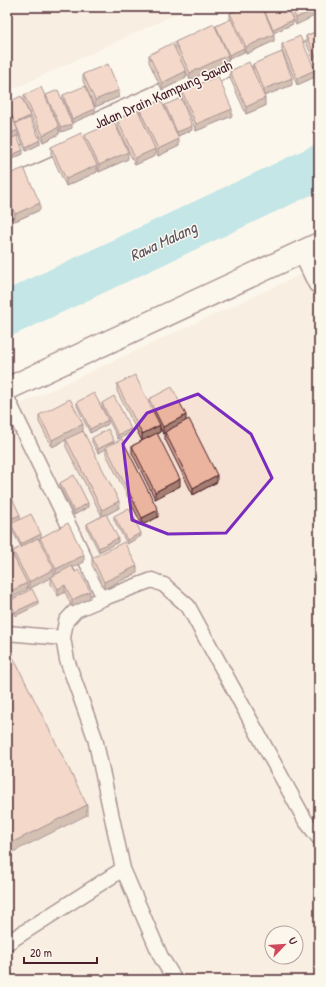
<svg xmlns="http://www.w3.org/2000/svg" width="326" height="987" font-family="'Patrick Hand',sans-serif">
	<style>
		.built { fill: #f6e3d5; fill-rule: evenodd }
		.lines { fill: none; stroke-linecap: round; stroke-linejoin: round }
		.river { stroke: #81d0de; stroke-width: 44 }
		.service-casing { stroke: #4a1f2b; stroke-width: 17 }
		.minor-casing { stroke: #4a1f2b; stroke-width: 25 }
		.service { stroke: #fbf7ec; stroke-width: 14 }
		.minor { stroke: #fbf7ec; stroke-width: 22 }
		.wall { fill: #c99b89; stroke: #4a1f2b }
		.shaded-wall { fill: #a47e6f; stroke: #4a1f2b }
		.building { fill: #eab49f; stroke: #4a1f2b }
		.marked { fill: none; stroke: #7b2cbf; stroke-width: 3; stroke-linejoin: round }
		.labels { text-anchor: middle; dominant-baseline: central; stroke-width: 3; stroke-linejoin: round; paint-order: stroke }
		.street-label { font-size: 15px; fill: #4a1f2b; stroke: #fbf7ec }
		.water-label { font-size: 16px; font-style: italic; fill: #5a5461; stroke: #fbf7ec }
	</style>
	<rect width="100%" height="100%" fill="#fbf7ec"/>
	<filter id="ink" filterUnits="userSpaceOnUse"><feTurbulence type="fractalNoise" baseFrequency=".025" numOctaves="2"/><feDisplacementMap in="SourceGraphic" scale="8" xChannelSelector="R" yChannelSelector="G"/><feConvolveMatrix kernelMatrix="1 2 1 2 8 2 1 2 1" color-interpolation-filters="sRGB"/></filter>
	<g filter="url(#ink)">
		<!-- built -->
		<path class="built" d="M7,7H192L7,92Z
			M319,266V980H7V410ZM272,933H296V957H272Z"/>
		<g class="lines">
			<!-- river -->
			<path class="river" d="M7,314L319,167"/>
			<defs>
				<path id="service" d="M7,398L104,598
					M7,633L63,638
					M123,869L161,957L175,980
					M7,943L123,869L95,738L67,660L63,638L66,621L76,610L104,598L152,580L164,585L188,606L305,820L319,838"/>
				<path id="minor" d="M7,164L213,72L319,22
					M304,251L319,282
					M7,389L319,244"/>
			</defs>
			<!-- service casing -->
			<use href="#service" class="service-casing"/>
			<!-- minor casing -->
			<use href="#minor" class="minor-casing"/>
			<!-- service -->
			<use href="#service" class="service"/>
			<!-- minor -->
			<use href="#minor" class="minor"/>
		</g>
		<!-- wall -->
		<path class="wall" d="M287,7H319L296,25Z
			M263,8L293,24L273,33L274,41L246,54L244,49V52L229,59L228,57V62L190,80L186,71V78L162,90L149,62V55L175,49V42L216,28V26L230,20V13L263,10Z
			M319,30V71L306,43V36Z
			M282,44L315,77L297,85L282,51Z
			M253,64L292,85L264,96L265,106L246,114L230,78V71H253Z
			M83,74L119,97L95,107L83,81Z
			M182,91L232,116L196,131L182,98Z
			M24,95L46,99V95L72,128L61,132L59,129V134L43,142L24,102Z
			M63,95L95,113L72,123L63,99Z
			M7,103L30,118L40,144L26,151L18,134V137H17L23,154L7,161Z
			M165,105L192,130L178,136L179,146L158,156L155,150V156L135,165L117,126V119L140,115V110L165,107Z
			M85,135L128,159L99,172L97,167V172L66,186L51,154V147L85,140Z
			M7,175L40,210L15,221L7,203Z
			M117,384L149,404V399L186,421L217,482L193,495L165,439V433L163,434L160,427V432L157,434L180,486L155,499L132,453V446L142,441L117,391Z
			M77,402L108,424L90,433L77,406Z
			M102,403L131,433L118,439L102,407Z
			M39,415L83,431L119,508L106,515L118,542L99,552L87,528V524L102,516L66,447V440L52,447L39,422Z
			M92,438L114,443L158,517L142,525L106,454V449L98,453L92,442Z
			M60,483L88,507L74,515L60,487Z
			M7,487L20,520L41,537L84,562L73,567L90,598L72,607L65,592L58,596L51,584V577L29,589L27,586V590L13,555V551L21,547L11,528Z
			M114,516L141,536L127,544L114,520Z
			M92,558L137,573L104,589L92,565Z
			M9,601L38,605L15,616L9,605Z"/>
		<!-- shaded-wall -->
		<path class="shaded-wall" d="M319,7V14L296,25V18Z
			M293,20V24L273,33V29Z
			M274,34V41L246,54V47Z
			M244,48V52L229,59V55Z
			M228,55V62L190,80V73Z
			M315,70V77L297,85V78Z
			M186,71V78L162,90V83Z
			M292,78V85L264,96V89Z
			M119,90V97L95,107V100Z
			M265,98V106L246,114V107Z
			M95,109V113L72,123V119Z
			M232,109V116L196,131V124Z
			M30,116V120L15,125V123Z
			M72,124V128L61,132V128Z
			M192,126V130L177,136V132Z
			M59,127V134L43,142V135Z
			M18,130V137L7,142V135Z
			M179,139V146L158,156V149Z
			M40,140V144L26,151V147Z
			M155,149V156L135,165V158Z
			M23,150V154L7,161V157Z
			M128,152V159L99,172V165Z
			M97,165V172L66,186V179Z
			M40,203V210L15,221V214Z
			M12,215V219L7,221V217Z
			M186,415V422L163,434V427Z
			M108,420V424L90,433V429Z
			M83,424V431L52,447V440Z
			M160,425V432L142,441V434Z
			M131,429V433L118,439V435Z
			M114,441V445L106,447V449L98,453V449Z
			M217,475V482L193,495V488Z
			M180,479V486L155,499V492Z
			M119,501V508L102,517V510Z
			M88,503V507L74,515V511Z
			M158,510V517L142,525V518Z
			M20,515V522L11,524V526L7,527V520Z
			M141,533V536L127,544V540Z
			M41,534V538H40V539L21,548V544Z
			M118,538V542L99,552V548Z
			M84,555V562L56,576V569Z
			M137,566V573L104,589V582Z
			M54,569V576L29,589V582Z
			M27,583V590L7,600V593Z
			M65,585V592L58,596V589Z
			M90,591V598L72,607V600Z
			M38,601V605L15,616V612Z
			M87,805V815L7,855V845Z"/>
		<!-- building -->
		<path class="building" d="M243,7H262L274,34L246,47L230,13Z
			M265,7H287L293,20L273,29L263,8Z
			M291,7H319L296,18Z
			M231,19L244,48L229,55L216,26Z
			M214,24L228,55L190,73L175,42Z
			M319,30V64L306,36Z
			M300,36L315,70L297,78L282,44Z
			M172,43L186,71L162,83L149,55Z
			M282,52L292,78L264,89L253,64Z
			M249,62L265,98L246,107L230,71Z
			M108,64L119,90L95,100L83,74Z
			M218,76L232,109L196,124L182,91Z
			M85,86L95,109L72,119L63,95Z
			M41,87L59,127L43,135L24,95Z
			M58,90L72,124L61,128L46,95Z
			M21,96L30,116L15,123L7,105V103Z
			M181,98L192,126L177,132L165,105Z
			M161,100L179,139L158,149L140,110Z
			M7,105L18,130L7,135Z
			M138,110L155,149L135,158L117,119Z
			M30,118L40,140L26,147L15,124Z
			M114,122L128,152L99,165L85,135Z
			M81,133L97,165L66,179L51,147Z
			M17,136L23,150L7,157V140Z
			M24,168L40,203L15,214L7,195V175Z
			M7,204L12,215L7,217Z
			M135,375L160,425L142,434L117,384Z
			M172,387L186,415L163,427L149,399Z
			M94,393L108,420L90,429L77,402Z
			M114,396L131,429L118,435L102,403Z
			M70,399L83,424L52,440L39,415Z
			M189,419L217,475L193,488L165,432Z
			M108,429L114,441L98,449L92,438Z
			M83,431L119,501L102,510L66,439Z
			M157,433L180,479L155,492L132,446Z
			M122,439L158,510L142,518L106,447Z
			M74,475L88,503L74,511L60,483Z
			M7,487L20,515L7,520Z
			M129,508L141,533L127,540L114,516Z
			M31,514L41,534L21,544L11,524Z
			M106,514L118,538L99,548L87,524Z
			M68,523L84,555L56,569L40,538Z
			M38,538L54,569L29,582L13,551Z
			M124,542L137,566L104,582L92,558Z
			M7,544L27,583L7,593Z
			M72,566L75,572L79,570L90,591L72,600L65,585L58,589L51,577Z
			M32,589L38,601L15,612L9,601Z
			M8,647L87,805L7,845V648Z"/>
	</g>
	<!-- marked area -->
	<path d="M0 0H326V987H0ZM198,394L251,434L272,478L226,533L168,534L132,520L123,444L147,413Z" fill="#fbf7ec" fill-opacity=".55" fill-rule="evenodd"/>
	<path class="marked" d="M198,394L251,434L272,478L226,533L168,534L132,520L123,444L147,413Z"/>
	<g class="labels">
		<!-- street labels -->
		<g class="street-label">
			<text transform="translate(163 94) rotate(-24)">Jalan Drain Kampung Sawah</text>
		</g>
		<!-- water labels -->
		<g class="water-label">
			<text transform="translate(163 241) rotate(-25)">Rawa Malang</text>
		</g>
	</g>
	<!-- margin -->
	<rect width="326" height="987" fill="none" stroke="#fbf7ec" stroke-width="24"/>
	<rect x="12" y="12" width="302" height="963" fill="none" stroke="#4a1f2b" stroke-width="1.5" filter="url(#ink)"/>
	<!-- north arrow -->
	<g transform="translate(284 945) rotate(65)"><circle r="19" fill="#fbf7ec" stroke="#b4a19f"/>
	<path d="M0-3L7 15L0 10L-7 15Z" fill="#d1495b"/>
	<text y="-6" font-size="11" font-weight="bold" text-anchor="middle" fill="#4a1f2b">U</text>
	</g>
	<!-- scale -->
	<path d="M24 957v6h73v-6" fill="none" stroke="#4a1f2b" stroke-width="2"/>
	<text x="30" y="957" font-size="12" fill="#4a1f2b" stroke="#fbf7ec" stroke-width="3" paint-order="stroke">20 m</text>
</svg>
